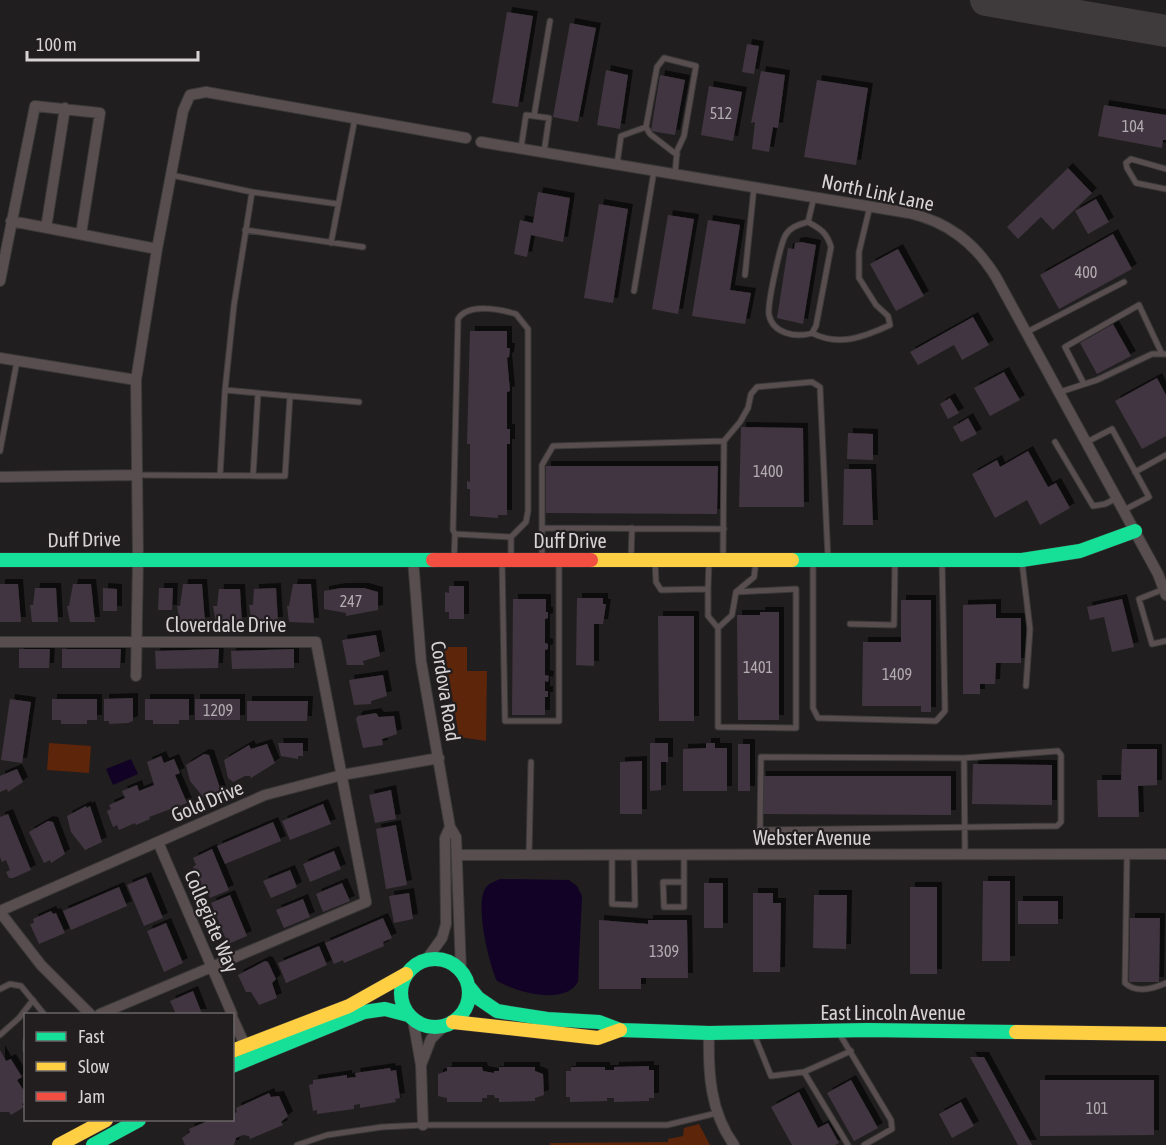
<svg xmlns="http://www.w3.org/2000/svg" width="1166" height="1145" font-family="'Asap Condensed',sans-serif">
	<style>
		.green { fill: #5d2509 }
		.water { fill: #120326 }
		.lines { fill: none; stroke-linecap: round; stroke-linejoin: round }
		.taxiway { stroke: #3f3a3b; stroke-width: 32 }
		.building { fill: #40363f; filter: url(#shadow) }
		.lane-casing { stroke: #3a3838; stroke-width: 7 }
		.street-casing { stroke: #3a3838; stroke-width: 12 }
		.fast-casing { stroke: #3a3838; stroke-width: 15 }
		.slow-casing { stroke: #3a3838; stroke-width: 15 }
		.jam-casing { stroke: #3a3838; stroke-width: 15 }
		.lane { stroke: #594e4f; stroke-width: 5 }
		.street { stroke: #594e4f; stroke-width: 10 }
		.fast { stroke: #16e098; stroke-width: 14 }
		.slow { stroke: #ffcf43; stroke-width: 14 }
		.jam { stroke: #f24e42; stroke-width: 14 }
		.labels { text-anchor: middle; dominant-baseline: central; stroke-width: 4.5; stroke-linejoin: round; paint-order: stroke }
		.number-label { font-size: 16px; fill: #b1acb0 }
		.street-label { font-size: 20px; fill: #d7d3d5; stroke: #221d1f }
	</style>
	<defs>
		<filter id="shadow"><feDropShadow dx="5" dy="-5" stdDeviation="0" flood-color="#0009"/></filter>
	</defs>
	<rect width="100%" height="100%" fill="#211e1f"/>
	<!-- green -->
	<path class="green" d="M444,647H467V671H487L486,741L459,737Z
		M49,743L91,746L89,773L47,770Z
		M699,1124L710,1145H550V1143L668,1142V1139L683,1136L684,1128Z"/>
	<!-- water -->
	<path class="water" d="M131,759L138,774L113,785L106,769Z
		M500,879L569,880L577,886L582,896L578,982C564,1006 517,992 497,981C489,964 475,906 485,889C488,883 494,882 500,879Z"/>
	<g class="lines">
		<!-- taxiway -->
		<path class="taxiway" d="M986,0L1166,31"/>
	</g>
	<!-- building -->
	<path class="building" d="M507,12L533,16L518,107L492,103Z
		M570,23L596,28L578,122L553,117Z
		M747,44L759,46L754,74L742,72Z
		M606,70L628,75L620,129L597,125Z
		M761,71L785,75L778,128L773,127L769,152L752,149L755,122L751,123Z
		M660,75L685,80L675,135L651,131Z
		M817,80L868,88L856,165L804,157Z
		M709,86L742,92L733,141L701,135Z
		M1104,105L1166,115V140H1163L1162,148L1098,136Z
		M1068,168L1092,193L1053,230L1041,217L1018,239L1007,227Z
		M538,192L570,198L563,242L531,235L527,257L514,254L520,220L533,223Z
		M1096,199L1109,222L1088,234L1075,211Z
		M599,204L628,209L613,303L584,298Z
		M668,215L694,219L678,314L652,309Z
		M708,220L740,225L730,290L751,293L745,324L692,316Z
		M1113,234L1132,269L1059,309L1040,275Z
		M801,242L816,245L803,324L777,318L788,248L794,249L795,243Z
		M898,249L924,296L896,311L870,264Z
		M973,317L989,345L962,360L954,345L918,365L910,352Z
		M1113,324L1131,356L1097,374L1080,343Z
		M470,331H507V348H510L509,357L507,358L510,391L507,392V429H510V444H507V515H498V518L470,516V489H467V481L470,482V444H467Z
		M1004,372L1020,400L990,416L974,388Z
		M1157,378L1166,395V436L1142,449L1115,401Z
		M950,398L959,413L948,419L940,404Z
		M968,418L977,434L961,442L953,427Z
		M741,427L803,428L804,507H739Z
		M848,433L873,434V460L847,459Z
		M1028,451L1048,487L1056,483L1070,508L1040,525L1027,500L995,518L972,474L997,460L1000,467Z
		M546,466H718L717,514L546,513Z
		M844,469H871L873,525H843Z
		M0,584H18L21,622H0Z
		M73,584H91L95,622H70L67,606H69Z
		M183,584H202L205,622H180L177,606H180Z
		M293,584H311L314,623L289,622L287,606H289Z
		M449,586H464V619H449V612H445V592L449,593Z
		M35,588H56L58,622H32L30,605H33Z
		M103,588L117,589V611H103Z
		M159,588H173L172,610H158Z
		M276,588L278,622H252L249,605H253L254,589Z
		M341,588H364L378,592V610L346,616V613L324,609V591Z
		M219,589H240L242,622L216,623L213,606H217Z
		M577,598H603V604H606L603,624H594V666L576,665Z
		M513,599H546V612H548V618L545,619V643L548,644V649L545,650V675L549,676L548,682L545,681V691H548V697H545V715H512Z
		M1122,599L1134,647L1112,652L1104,617L1090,620L1087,607Z
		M901,600H931V712H921V706H862L863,642H901Z
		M996,604V618H1021V663H996L995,684H980V694H963V605Z
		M760,612H779V720H738L737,615H760Z
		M658,616H694V721H659Z
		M376,635L380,656L363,661L364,665H347L342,640Z
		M19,649H50L49,668H19Z
		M62,649H121L120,668H62Z
		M219,649L218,668L156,669L155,651Z
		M294,649V668L232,669L231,651Z
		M383,675L387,696L371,701V704L354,705L349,680Z
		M133,698V721L128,723L109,724V721H104V699Z
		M10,699L31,702L22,763L1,760Z
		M52,699H97V720H87V724H61V720H52Z
		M145,699H189V720H179V724H153V720H145Z
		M195,699H240V720H195Z
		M247,701H308L307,721H247Z
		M376,713L379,717L394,716L397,734L382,739L383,745L363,748L356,719L358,716Z
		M278,743H303V756H298V759L281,756Z
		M650,743H668V762H661V790L650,791Z
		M706,743H715V748H727V791H683V749L706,748Z
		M267,744L275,763L251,778L250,776H245L233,782L228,778L224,760L249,745L251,749Z
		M738,744H750V791H738Z
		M1122,749H1157V785L1138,786L1139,817H1098L1097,780H1121Z
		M204,754L209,755L221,791L204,798L190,781L186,765Z
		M161,756L164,763L174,759L180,773L175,775L187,803L149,817L150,819L136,825L135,823L119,830L117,825L113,827L107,811L111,809L109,805L125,798L122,791L137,785L139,791L154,785L147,762Z
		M642,761V814H620V762Z
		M973,764L1052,765V805L972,804Z
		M17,769L23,782L8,792L7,789L0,792V776Z
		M761,776H951V815L761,814Z
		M391,790L396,819L375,823L369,795Z
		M323,804L331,824L290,840L282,821Z
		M86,806L87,808L90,806L102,842L85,850L71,832L67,816Z
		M8,814L31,870L13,878H9L6,872L10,870L6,860L2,862L0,857V817Z
		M48,821L53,822L65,854L51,863L50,860L44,863L29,832Z
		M273,822L281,841L225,864L217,846Z
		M396,825L407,885L386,889L376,829Z
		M212,849L229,890L210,898L206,890L203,891L193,867L196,865L193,858Z
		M334,851L341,869L310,882L303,864Z
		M290,870L297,887L271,898L263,881Z
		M146,877L163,918L144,926L127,885Z
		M983,881H1010V961H982Z
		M342,883L350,901L323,912L316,894Z
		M704,883H723V928H704Z
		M119,887L127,906L71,930L63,911Z
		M910,887H937V974H910Z
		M409,893L413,919L394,923L389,896Z
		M753,893H773V903H781L780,972H753Z
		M230,895L247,936L228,944L211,903Z
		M814,895H847L846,949L813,948Z
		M303,899L310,917L284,928L276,910Z
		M1018,901H1058V924H1018Z
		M51,911L53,914L56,913L65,933L39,944L30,924L34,923L33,919Z
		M383,918L392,938L383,942L384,946L344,963L343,960L334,964L325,943Z
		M1130,918H1160L1159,982H1129Z
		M599,920L648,924V920H687L688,978H641V989H599Z
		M166,923L183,963L164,972L147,931Z
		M319,946L327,965L286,983L278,963Z
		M265,961L268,962L276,979L272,983L277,998L259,1005L251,992H246L238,975Z
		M193,991L202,1014H176L170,1001Z
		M0,1050L6,1061L11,1059L22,1077L17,1080L26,1094L25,1102L22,1104L24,1107L11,1115L9,1112H0Z
		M970,1057H984L1032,1145H1018Z
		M649,1066V1070H654V1098H649V1101L614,1102V1098H607V1101L570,1102V1097H566V1071H571V1067H605V1070H614V1067Z
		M447,1067H482L483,1071L494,1073V1071H499V1067H535V1071L543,1074L544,1095L535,1098V1101L499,1102V1098H495L494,1095H487V1098H482V1102H447V1098L438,1096V1074L447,1071Z
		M390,1068L391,1071L396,1070L400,1098L395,1099L396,1102L360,1108V1104L354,1105V1109L317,1114V1110L313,1111L309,1085L313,1084V1080L347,1075V1078L356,1077L355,1073Z
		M851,1080L878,1128L854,1141L827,1093Z
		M1040,1080H1154V1135L1040,1136Z
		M799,1092L818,1128L828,1123L839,1143L835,1145H792L771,1107Z
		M269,1093L271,1097L279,1096L288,1116L281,1122L283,1125L250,1139L249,1136L243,1135L236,1138L234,1145H185L182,1138L190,1132L189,1129L210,1120H232L233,1114L237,1112L236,1108Z
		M961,1102L974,1126L952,1138L939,1114Z"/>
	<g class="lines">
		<defs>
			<path id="lane" d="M534,116L550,21
				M521,148L526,115L549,118L544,152
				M617,164L621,136L646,127
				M1166,169L1131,159L1126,163L1127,168L1136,183L1166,189
				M675,174L677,151L684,136L696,66L664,58L657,67L646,127L650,134L677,155
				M171,175L252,192L234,305L225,390
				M252,192L338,204
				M808,222C821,229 827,233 831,247L816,326L812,333C797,338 773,334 769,315C767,305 780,246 785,236C790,227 798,225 808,222L814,197
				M245,230L363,247
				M331,243L355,118
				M745,275L754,187
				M634,291L654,171
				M1027,332L1124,282
				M812,333C839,347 864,337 890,325L888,316L876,305L859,278V252L870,206
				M1084,384L1065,347L1139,305L1162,354
				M1060,392L1097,380L1152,354H1166
				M290,396L359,402
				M724,441L740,422L748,408L751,394L757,387L812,382L820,387L828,559
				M1055,442L1093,506L1105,504L1117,498
				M1087,442L1112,429L1149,497L1124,510
				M0,451L17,361
				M1135,472L1166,455
				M137,475L285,476L290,396L225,390L220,476
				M253,476L258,393
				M542,528L724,529
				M631,558L632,528
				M454,559L455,534
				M511,559V537L526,522L528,511V329L516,314C500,309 468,303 458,319L453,530L455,534L511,537
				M542,559V465L553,446L724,441L723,559
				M502,560L505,721H559V562
				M655,561L656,582L661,590L708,589L709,560
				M813,561V708L818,718L936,721L945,711L942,560
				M1022,562L1030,629L1026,686
				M708,589V616L718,628
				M1164,589L1139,599L1152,644L1166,641
				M736,592L796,589V728L718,727V628L732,615L736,592L754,577L756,561
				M850,624L894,625L895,561
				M964,758L1058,751L1061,755V822L1057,826L760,830L761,757L964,758L965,855
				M1127,854L1125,983C1137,994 1153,989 1166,983
				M529,855L531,762
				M612,855V904L635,905L634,855
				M684,855V907H664L663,882H684
				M0,989L10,984L21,986L44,1014
				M839,1033L891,1120L892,1129L864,1145
				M754,1034L771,1076L804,1072L848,1145
				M0,1035L19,1018L33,1000
				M26,1041V1050
				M804,1072L851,1051
				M297,1145L327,1135L382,1127L423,1125H667L717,1113"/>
			<path id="street" d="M481,142L909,213C948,222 975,243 996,277L1158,574L1166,595
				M11,221L157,249L136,380
				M46,228L65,108
				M157,249L183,111L190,95L206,92L466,138
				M0,281L35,106L100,113L81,234
				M0,358L136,380L138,558L136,676
				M0,477L137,475
				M413,559L421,661L450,827L456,837L461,971
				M0,642H316L366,902L100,1014
				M158,842L232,1014
				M458,855L1166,854
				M0,911L265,795L342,775L439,758
				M0,912L41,965L90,1014
				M426,960L442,938L446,924L445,838L450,827
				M232,1017L245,1045
				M413,1020L421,1065L423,1125
				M709,1033C708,1072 710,1112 734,1145
				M421,1065L431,1039L443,1027"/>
			<path id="fast" d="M0,560H433
				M792,560H1022L1080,551L1135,531
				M401 993a34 34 0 1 1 68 0a34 34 0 1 1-68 0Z
				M470,988L478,998L497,1011L547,1019L599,1022L620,1030L709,1033L867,1030L1016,1032
				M232,1066L364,1012L385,1009L408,1015
				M93,1145L139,1120"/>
			<path id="slow" d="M591,560H792
				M453,1022L598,1038L620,1030
				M1016,1032L1166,1034
				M232,1051L349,1006L406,974
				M59,1145L106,1120"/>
			<path id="jam" d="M433,560H591"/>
		</defs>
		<!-- lane casing -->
		<use href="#lane" class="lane-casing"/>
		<!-- street casing -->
		<use href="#street" class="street-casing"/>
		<!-- fast casing -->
		<use href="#fast" class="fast-casing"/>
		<!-- slow casing -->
		<use href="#slow" class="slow-casing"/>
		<!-- jam casing -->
		<use href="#jam" class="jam-casing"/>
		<!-- lane -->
		<use href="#lane" class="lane"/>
		<!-- street -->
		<use href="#street" class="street"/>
		<!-- fast -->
		<use href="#fast" class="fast"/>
		<!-- slow -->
		<use href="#slow" class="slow"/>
		<!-- jam -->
		<use href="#jam" class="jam"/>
	</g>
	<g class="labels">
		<!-- number labels -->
		<g class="number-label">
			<text x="721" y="113">512</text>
			<text x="1133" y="126">104</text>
			<text x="1086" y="272">400</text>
			<text x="768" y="471">1400</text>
			<text x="351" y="601">247</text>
			<text x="758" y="667">1401</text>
			<text x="897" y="674">1409</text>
			<text x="218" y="710">1209</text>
			<text x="664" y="951">1309</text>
			<text x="1097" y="1108">101</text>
		</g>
		<!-- street labels -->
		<g class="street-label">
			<text transform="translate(878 192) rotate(12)">North Link Lane</text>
			<text transform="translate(84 539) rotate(-1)">Duff Drive</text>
			<text x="570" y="540">Duff Drive</text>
			<text x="226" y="624">Cloverdale Drive</text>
			<text transform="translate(446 691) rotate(81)">Cordova Road</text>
			<text transform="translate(207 801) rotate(-23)">Gold Drive</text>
			<text x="812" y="837">Webster Avenue</text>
			<text transform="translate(212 921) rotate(67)">Collegiate Way</text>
			<text x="893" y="1012">East Lincoln Avenue</text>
		</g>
	</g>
	<!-- legend -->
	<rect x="24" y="1013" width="210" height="108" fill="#221d1f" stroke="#6a6668" stroke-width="1.5"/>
	<rect x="36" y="1032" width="30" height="9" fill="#16e098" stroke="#6a6668" stroke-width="1.5"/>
	<text x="78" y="1043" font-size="18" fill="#d7d3d5">Fast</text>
	<rect x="36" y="1062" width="30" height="9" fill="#ffcf43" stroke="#6a6668" stroke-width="1.5"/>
	<text x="78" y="1073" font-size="18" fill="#d7d3d5">Slow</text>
	<rect x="36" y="1092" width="30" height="9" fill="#f24e42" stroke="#6a6668" stroke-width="1.5"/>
	<text x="78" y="1103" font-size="18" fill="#d7d3d5">Jam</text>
	<!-- scale -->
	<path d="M27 51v9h171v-9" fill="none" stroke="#d7d3d5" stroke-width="3"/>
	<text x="36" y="51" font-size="18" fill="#d7d3d5" stroke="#221d1f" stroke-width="4.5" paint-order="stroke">100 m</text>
</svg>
